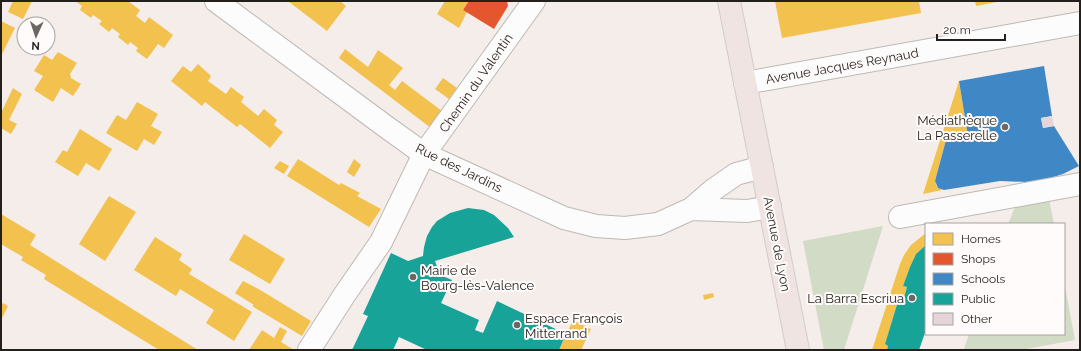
<svg xmlns="http://www.w3.org/2000/svg" width="1081" height="351" font-family="Raleway,sans-serif">
	<style>
		.green { fill: #d1dbc5 }
		.homes { fill: #f2c14e }
		.shops { fill: #e4572e }
		.schools { fill: #3f88c5 }
		.public { fill: #17a398 }
		.building { fill: #e5d5d8 }
		.lines { fill: none; stroke-linecap: round; stroke-linejoin: round }
		.minor-casing { stroke: #beb9b6; stroke-width: 24 }
		.major-casing { stroke: #cfccca; stroke-width: 24 }
		.minor { stroke: #fdfcfc; stroke-width: 22 }
		.major { stroke: #efe4e2; stroke-width: 22 }
		.poi-dot { fill: #6c6764; stroke: #fefbfa; stroke-width: 1.5 }
		.labels { text-anchor: middle; dominant-baseline: central; stroke-width: 4; stroke-linejoin: round; paint-order: stroke }
		.street-label { font-size: 13px; fill: #231f1c; stroke: #fefbfa }
		.poi-label { font-size: 13px; fill: #231f1c; stroke: #fefbfa; text-anchor: end }
	</style>
	<rect width="100%" height="100%" fill="#f4ede9"/>
	<!-- green -->
	<path class="green" d="M1047,189L1054,224H1008L1020,195Z
		M883,226L844,350H824L803,241Z
		M1064,281L1075,340L1021,350L964,349L969,334H1064Z"/>
	<!-- homes -->
	<path class="homes" d="M13,1H32L23,19L8,12Z
		M75,1H128L140,10L136,16L145,23L149,17L173,35L164,48L158,44L147,59L136,51L138,48L130,42L128,45L118,37L120,34L112,28L109,32L99,24L102,21L93,15L91,18L80,10L82,6Z
		M288,1H340L346,6L327,31Z
		M445,1H469L463,10L467,12L459,28L437,14Z
		M775,1H919L921,13L782,38Z
		M975,1H997V2L976,6Z
		M1,21L15,28L1,56Z
		M345,49L368,67L378,50L403,68L389,85L395,90L402,81L442,111L431,128L339,58Z
		M58,52L77,63L70,74L71,78L81,84L73,96L61,88L53,102L34,90L43,76L34,71L44,55L52,60Z
		M198,64L211,76L208,81L226,94L231,87L244,97L241,102L258,116L264,109L277,120L274,125L283,132L270,148L240,124L237,127L205,102L202,106L171,81L183,66L191,72Z
		M443,78L457,88L449,99L435,89Z
		M959,81L968,136L946,140L935,181L937,187L942,190L923,194Z
		M13,88L22,94L9,120L17,124L11,134L1,128V113Z
		M137,102L158,114L151,126L162,132L154,145L144,139L137,151L106,133L117,115L126,120Z
		M80,129L112,149L99,171L86,163L78,176L55,162L63,150L67,152Z
		M298,159L339,185L341,183L360,193L357,196L381,209L369,227L287,176Z
		M354,159L361,165L354,177L347,172Z
		M280,161L289,166L284,174L274,168Z
		M109,196L136,212L105,261L79,244Z
		M1,214L36,235L30,245L198,350H159L44,279L46,275L21,260L23,257L1,244Z
		M926,233V245L916,254L910,267L903,286L907,287L904,298H899L885,344L888,346L887,350H872L900,264L904,255L911,245Z
		M244,234L285,259L270,284L229,260Z
		M155,237L182,254L179,260L192,269L189,274L252,312L234,341L206,323L214,310L180,289L176,296L134,270Z
		M243,281L262,291L311,321L302,336L252,306L254,305L235,293Z
		M713,293L714,297L704,300L703,295Z
		M3,303L8,306L1,320V306Z
		M573,320L591,329L581,350H559Z
		M280,327L287,331L281,342L294,350H249L262,330L274,338Z"/>
	<!-- shops -->
	<path class="shops" d="M469,1H507L508,6L494,29L463,10Z"/>
	<!-- schools -->
	<path class="schools" d="M1044,66L1052,116L1041,118L1043,128L1054,126L1079,166L1063,174L1047,179L1026,182L1000,181L944,190L938,188L935,181L946,140L968,136L959,81Z"/>
	<!-- public -->
	<path class="public" d="M468,208L484,210L494,215L508,228L514,237L435,261L440,275L452,280L441,303L479,320L475,330L483,333L497,301L566,334L559,350H427L399,337L393,350H352L368,316L363,314L391,253L408,261L423,256L424,247L427,236L432,227L437,221L450,213Z
		M926,245V330L919,350H887L888,346L885,344L899,298H904L907,287L903,286L910,267L916,254Z"/>
	<!-- building -->
	<path class="building" d="M1052,116L1054,126L1043,128L1041,118Z"/>
	<g class="lines">
		<defs>
			<path id="minor" d="M216,1L385,126L424,154L564,218L596,226L625,228L658,224L691,209L713,190L736,174L762,167
				M745,83L1080,23
				M691,209L747,211L770,207
				M900,217L1080,184
				M309,350L345,294L381,242L424,154L534,1"/>
			<path id="major" d="M729,1L798,350"/>
		</defs>
		<!-- minor casing -->
		<use href="#minor" class="minor-casing"/>
		<!-- major casing -->
		<use href="#major" class="major-casing"/>
		<!-- minor -->
		<use href="#minor" class="minor"/>
		<!-- major -->
		<use href="#major" class="major"/>
	</g>
	<!-- markers -->
	<g class="poi-dot">
		<circle cx="1005" cy="127" r="4"/>
		<circle cx="413" cy="277" r="4"/>
		<circle cx="912" cy="298" r="4"/>
		<circle cx="517" cy="325" r="4"/>
	</g>
	<g class="labels">
		<!-- street labels -->
		<g class="street-label">
			<text transform="translate(842 66) rotate(-10)">Avenue Jacques Reynaud</text>
			<text transform="translate(476 83) rotate(-55)">Chemin du Valentin</text>
			<text transform="translate(459 168) rotate(26)">Rue des Jardins</text>
			<text transform="translate(777 244) rotate(79)">Avenue de Lyon</text>
		</g>
		<!-- poi labels -->
		<g class="poi-label">
			<text x="997" y="120">Médiathèque<tspan x="997" dy="15">La Passerelle</tspan></text>
			<text x="421" y="270" text-anchor="start">Mairie de<tspan x="421" dy="15">Bourg-lès-Valence</tspan></text>
			<text x="904" y="298">La Barra Escriua</text>
			<text x="525" y="318" text-anchor="start">Espace François<tspan x="525" dy="15">Mitterrand</tspan></text>
		</g>
	</g>
	<!-- border -->
	<rect width="1081" height="351" fill="none" stroke="#231f1c" stroke-width="4"/>
	<!-- legend -->
	<rect x="925" y="223" width="140" height="112" fill="#fefbfa" stroke="#a6a3a1"/>
	<rect x="933" y="233" width="20" height="12" fill="#f2c14e" stroke="#a6a3a1"/>
	<text x="961" y="243" font-size="12" fill="#231f1c">Homes</text>
	<rect x="933" y="253" width="20" height="12" fill="#e4572e" stroke="#a6a3a1"/>
	<text x="961" y="263" font-size="12" fill="#231f1c">Shops</text>
	<rect x="933" y="273" width="20" height="12" fill="#3f88c5" stroke="#a6a3a1"/>
	<text x="961" y="283" font-size="12" fill="#231f1c">Schools</text>
	<rect x="933" y="293" width="20" height="12" fill="#17a398" stroke="#a6a3a1"/>
	<text x="961" y="303" font-size="12" fill="#231f1c">Public</text>
	<rect x="933" y="313" width="20" height="12" fill="#e5d5d8" stroke="#a6a3a1"/>
	<text x="961" y="323" font-size="12" fill="#231f1c">Other</text>
	<!-- north arrow -->
	<g transform="translate(36 36) rotate(183)"><circle r="19" fill="#fefbfa" stroke="#a6a3a1"/>
	<path d="M0-3L7 15L0 10L-7 15Z" fill="#6c6764"/>
	<text y="-6" font-size="11" font-weight="bold" text-anchor="middle" fill="#231f1c">N</text>
	</g>
	<!-- scale -->
	<path d="M937 34v6h68v-6" fill="none" stroke="#231f1c" stroke-width="2"/>
	<text x="943" y="34" font-size="12" fill="#231f1c" stroke="#fefbfa" stroke-width="3" paint-order="stroke">20 m</text>
</svg>
